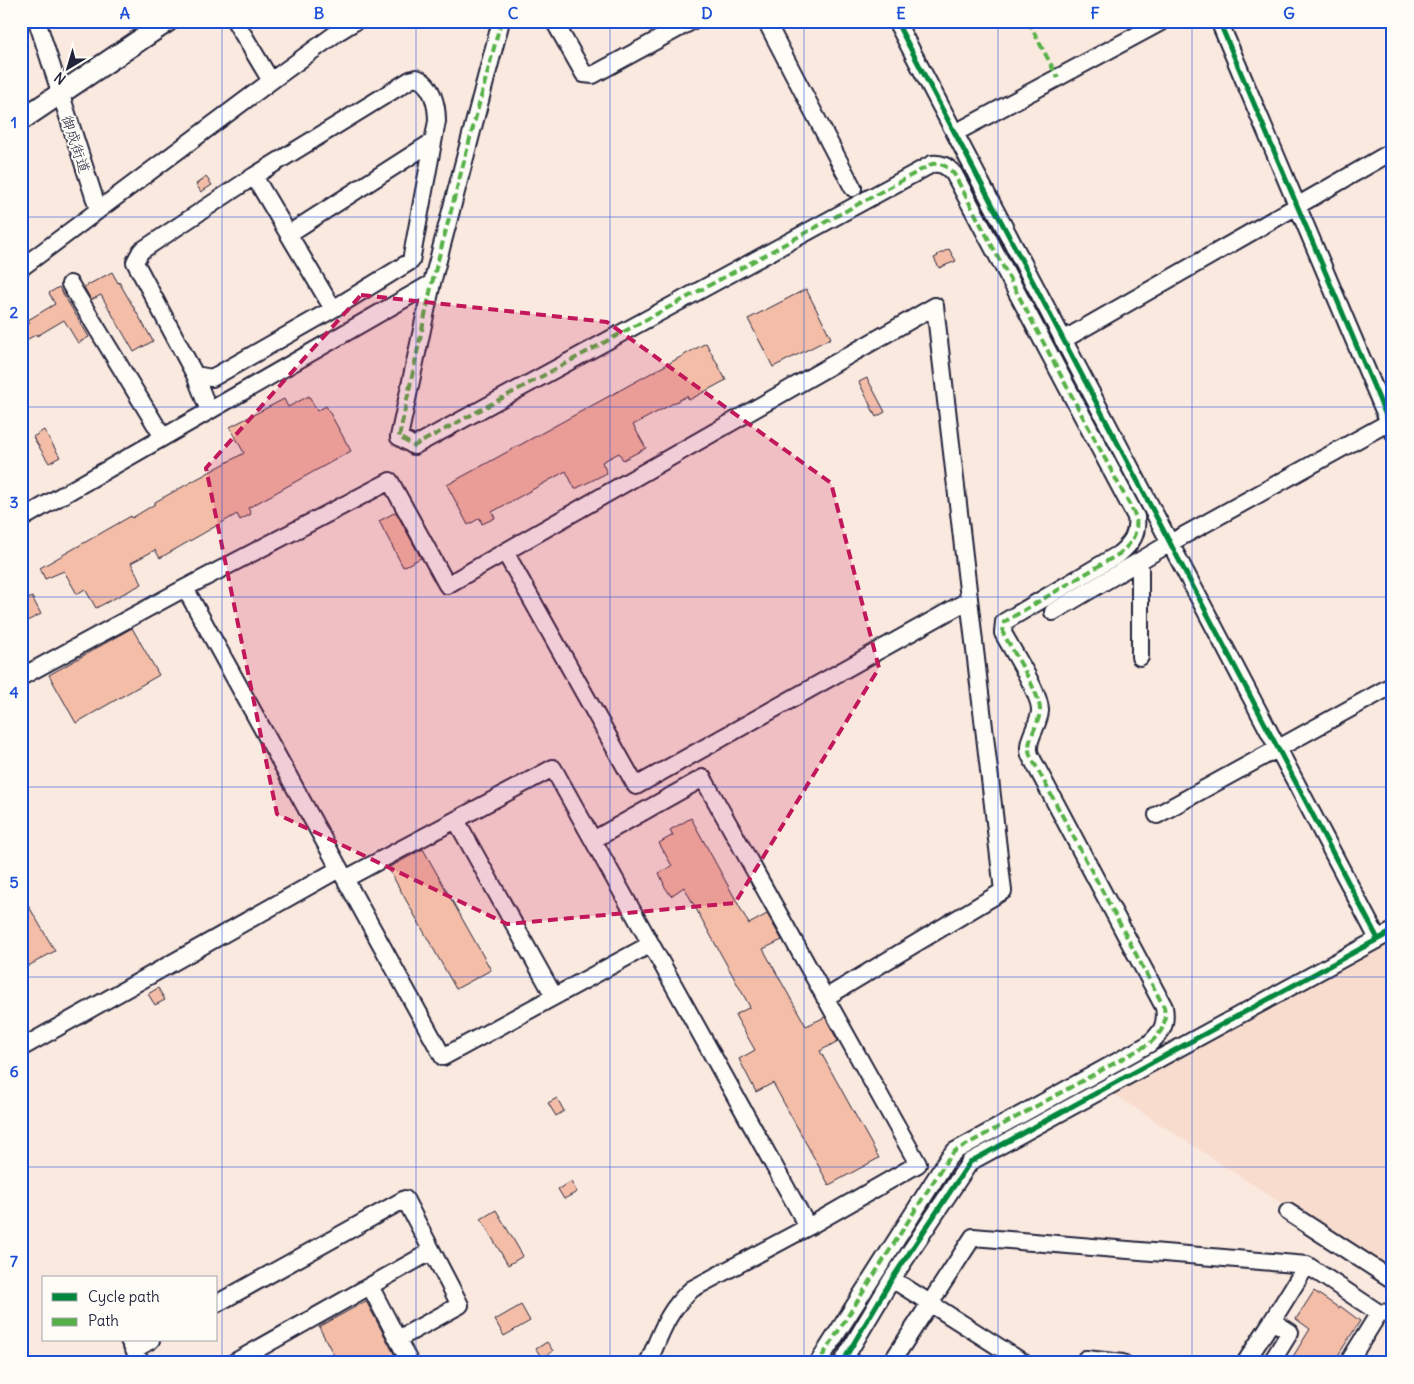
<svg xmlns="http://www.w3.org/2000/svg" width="1414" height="1384" font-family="Delius,'Klee One',sans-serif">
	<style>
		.built { fill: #f8dcce }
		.building { fill: #f4bda7; stroke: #22223b }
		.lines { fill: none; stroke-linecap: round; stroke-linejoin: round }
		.minor-casing { stroke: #22223b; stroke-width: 20 }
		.major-casing { stroke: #22223b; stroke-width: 24 }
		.minor { stroke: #fdfcf7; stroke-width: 16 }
		.major { stroke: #fdfcf7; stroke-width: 20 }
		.quiet { stroke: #55b146; stroke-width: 4; stroke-dasharray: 8 4; stroke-linecap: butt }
		.cycleway-casing { stroke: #fdfcf7; stroke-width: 8 }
		.cycleway { stroke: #00873e; stroke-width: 5 }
		.marked { fill: #c2185b; fill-opacity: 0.2; stroke: #c2185b; stroke-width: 4; stroke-dasharray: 10 6; stroke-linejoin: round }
		.grid { fill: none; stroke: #1d4ed8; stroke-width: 1; stroke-opacity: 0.55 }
		.labels { text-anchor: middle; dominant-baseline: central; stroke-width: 4; stroke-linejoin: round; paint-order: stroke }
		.street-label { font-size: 15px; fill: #22223b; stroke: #fdfcf7 }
		.neatline { fill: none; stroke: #1d4ed8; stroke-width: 2 }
		.grid-label { font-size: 16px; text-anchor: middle; font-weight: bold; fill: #1d4ed8 }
	</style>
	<rect width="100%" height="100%" fill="#fae9df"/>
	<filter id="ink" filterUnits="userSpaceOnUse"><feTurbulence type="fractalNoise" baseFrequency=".02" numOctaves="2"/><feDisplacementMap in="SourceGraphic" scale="10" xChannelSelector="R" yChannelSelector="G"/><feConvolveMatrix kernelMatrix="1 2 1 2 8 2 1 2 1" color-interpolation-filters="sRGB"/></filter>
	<g filter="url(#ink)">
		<!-- built -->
		<path class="built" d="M1393,941V1276L1114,1094Z"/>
		<!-- building -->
		<path class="building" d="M206,177L212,185L201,192L196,184Z
			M949,249L956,261L939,268L934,258L938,256L937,255Z
			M112,272L118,283L119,282L153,341L134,352L101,295L91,300L84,287Z
			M59,287L89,337L78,343L64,320L37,336V334L21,343V327L30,323L28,320L55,304L49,293Z
			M806,289L831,338L773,367L748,319Z
			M706,343L726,380L689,400L687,396L633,425L646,448L623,460L619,453L602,462L607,473L575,489L566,471L492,512L495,518L482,524L480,518L468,525L447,485Z
			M867,378L885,412L876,417L859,382Z
			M309,396L317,411L326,406L351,451L248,508L251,514L240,520L237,514L160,558L155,550L131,563L142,584L96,608L85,589L77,594L64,571L45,579L40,568L131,516L132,518L155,504V502L244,453L230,427L284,399L288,407Z
			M44,430L60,457L49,463L33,437Z
			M396,512L421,558L403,567L379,521Z
			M32,597L41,614L21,624V603Z
			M132,628L159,675L76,723L49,675Z
			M691,818L749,924L767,914L782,940L763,949L806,1026L825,1017L838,1041L820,1051L879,1158L829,1185L773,1083L756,1092L739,1059L755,1050L735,1015L750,1007L684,887L671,896L663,884H664L659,873L672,866L659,843L673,835L670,830Z
			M423,849L491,970L456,989L388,868Z
			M21,893L55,951L21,970Z
			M158,988L165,1000L155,1005L148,994Z
			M557,1098L564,1111L556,1116L548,1103Z
			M571,1182L577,1192L564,1199L558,1189Z
			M496,1210L523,1256L508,1265L481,1219Z
			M1314,1291L1339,1308L1340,1306L1360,1321L1333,1363H1289L1310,1329L1296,1319Z
			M366,1301L399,1363H338L319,1327Z
			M521,1305L530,1321L504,1336L495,1320Z
			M547,1342L553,1351L542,1358L536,1349Z"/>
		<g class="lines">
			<defs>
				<path id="minor" d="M37,21L98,209
					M235,21L271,81
					M501,21L432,283L399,437L414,446L932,164C942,163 947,166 954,174L1136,517C1138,534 1132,543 1119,554L1004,622L1003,633C1012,650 1041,694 1040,711C1039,726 1025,740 1030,755L1164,1007C1167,1025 1162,1032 1149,1044L955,1151L949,1157L818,1363
					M554,21L584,74L593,75L692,21
					M766,21L853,188
					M896,21L1378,939
					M1219,21L1393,432
					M955,133L1163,21
					M254,176L333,309
					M290,233L432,142
					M21,268L271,81L338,32L356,21
					M70,284L163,437
					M1063,340L1393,151
					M195,375L135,262L141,251L254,176L410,80L416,78C432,83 437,105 437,121L411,261L333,309L212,378L195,375L209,411
					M21,519L432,283
					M505,552L636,786L969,600
					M1140,561V657
					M185,588L390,481L447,585L935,306L1003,891L825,998
					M1053,612L1170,543L1393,420
					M21,677L185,588L443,1057L651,944
					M1157,815L1393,685
					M456,820L554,996
					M593,840L703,778L918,1164L808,1227L692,1289C667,1311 661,1333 648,1363
					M345,879L553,768L808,1227
					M21,1048L339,869
					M1288,1212L1393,1280
					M892,1279L1024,1363
					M370,1286L410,1363
					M216,1304L405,1199L460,1305L398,1339
					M129,1340L141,1363
					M134,1350L151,1340
					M233,1363L432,1251
					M842,1363L892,1279L970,1162L1393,931
					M891,1363L973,1237L1307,1265L1379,1313L1393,1312
					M1084,1363L1086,1359L1123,1363
					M1245,1363L1272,1321
					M1271,1363L1290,1332L1272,1321L1307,1265
					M1348,1363L1379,1313
					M1392,1363L1393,1361"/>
				<path id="major" d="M21,120L168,21"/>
			</defs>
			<!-- minor casing -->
			<use href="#minor" class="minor-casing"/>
			<!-- major casing -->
			<use href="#major" class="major-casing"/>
			<!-- minor -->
			<use href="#minor" class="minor"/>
			<!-- major -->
			<use href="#major" class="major"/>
			<!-- quiet -->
			<path class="quiet" d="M501,21L432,283L399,437L414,446L932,164C942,163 947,166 954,174L1136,517C1138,534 1132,543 1119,554L1004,622L1003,633C1012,650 1041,694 1040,711C1039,726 1025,740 1030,755L1164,1007C1167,1025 1162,1032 1149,1044L955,1151L949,1157L818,1363
				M1028,21L1058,78"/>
			<defs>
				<path id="cycleway" d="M896,21L1378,939
					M1219,21L1393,432
					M842,1363L892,1279L970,1162L1393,931"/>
			</defs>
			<!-- cycleway casing -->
			<use href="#cycleway" class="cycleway-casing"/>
			<!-- cycleway -->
			<use href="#cycleway" class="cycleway"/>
		</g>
	</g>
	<!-- marked area -->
	<path class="marked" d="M361,295L607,322L831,483L879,668L735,903L507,924L277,814L206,468Z"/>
	<!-- grid -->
	<path class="grid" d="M222,21V1363M416,21V1363M610,21V1363M804,21V1363M998,21V1363M1192,21V1363M21,217H1393M21,407H1393M21,597H1393M21,787H1393M21,977H1393M21,1167H1393"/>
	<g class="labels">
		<!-- street labels -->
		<g class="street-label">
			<text transform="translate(76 144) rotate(72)">御成街道</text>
		</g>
	</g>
	<!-- margin -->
	<rect width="1414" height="1384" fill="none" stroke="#fdfcf7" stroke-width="55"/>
	<!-- legend -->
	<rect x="42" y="1276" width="175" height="65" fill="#fdfcf7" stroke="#a5a5ac"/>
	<rect x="52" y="1293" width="25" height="8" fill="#00873e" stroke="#a5a5ac"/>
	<text x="88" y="1302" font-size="15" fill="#22223b">Cycle path</text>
	<rect x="52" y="1318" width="25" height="8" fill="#55b146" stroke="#a5a5ac"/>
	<text x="88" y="1326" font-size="15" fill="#22223b">Path</text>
	<!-- north arrow -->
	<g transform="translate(68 68) rotate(218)" stroke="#fdfcf7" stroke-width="4" paint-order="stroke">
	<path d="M0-4L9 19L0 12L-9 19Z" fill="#22223b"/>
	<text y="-8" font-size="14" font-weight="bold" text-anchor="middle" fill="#22223b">N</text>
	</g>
	<rect x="28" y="28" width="1358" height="1328" class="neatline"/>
	<g class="grid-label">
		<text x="125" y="19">A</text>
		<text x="319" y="19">B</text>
		<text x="513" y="19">C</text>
		<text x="707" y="19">D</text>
		<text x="901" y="19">E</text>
		<text x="1095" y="19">F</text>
		<text x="1289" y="19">G</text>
		<text x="14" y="128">1</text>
		<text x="14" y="318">2</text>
		<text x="14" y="508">3</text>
		<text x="14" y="698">4</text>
		<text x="14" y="888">5</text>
		<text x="14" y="1077">6</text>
		<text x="14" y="1267">7</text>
	</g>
</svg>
